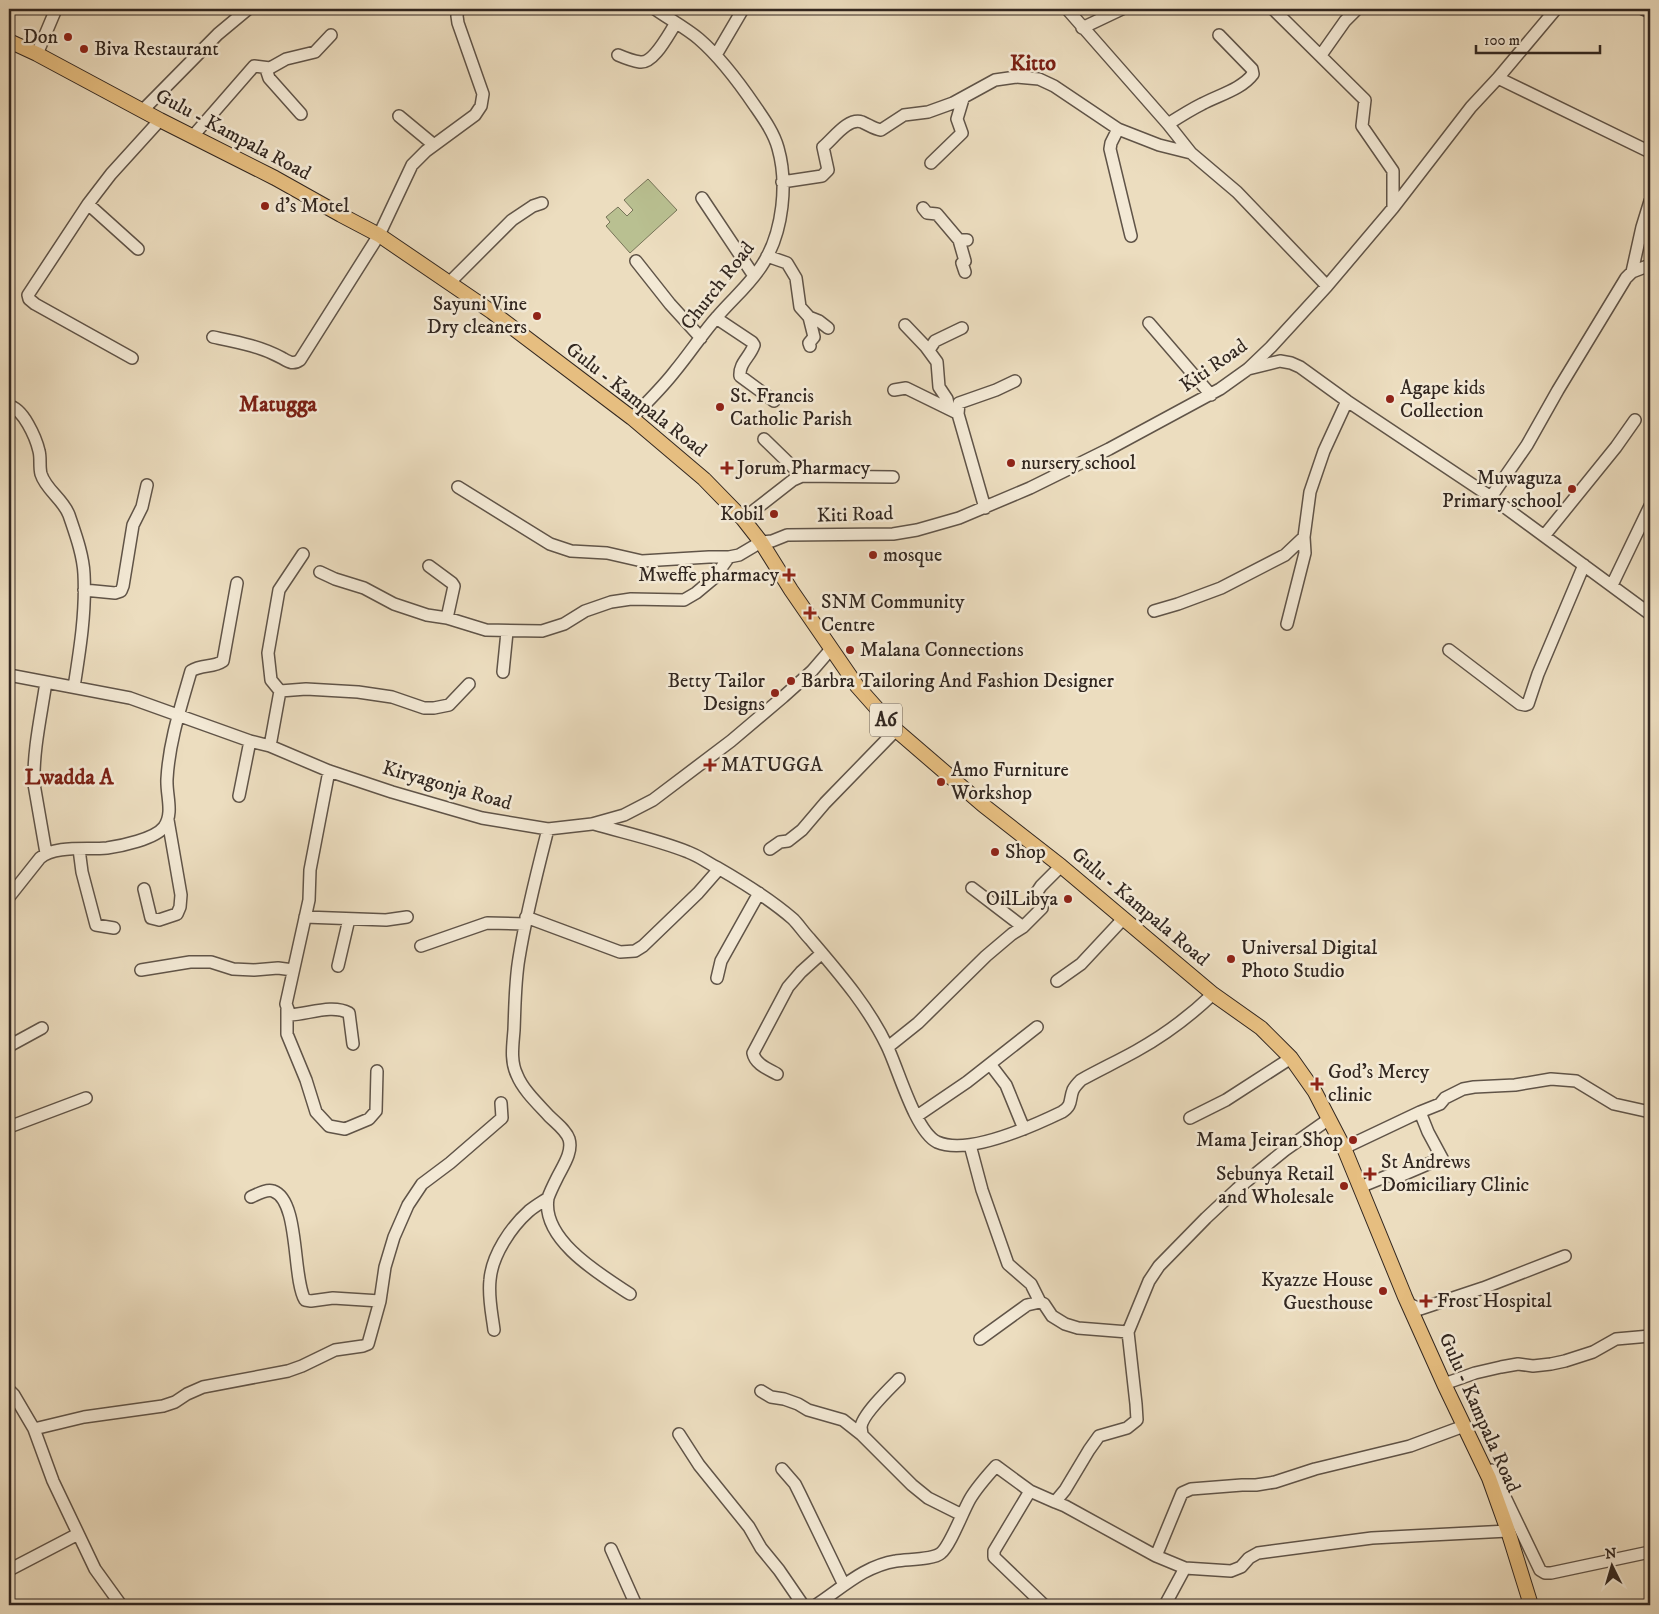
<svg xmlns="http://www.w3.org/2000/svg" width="1659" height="1614" font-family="'IM FELL DW Pica',serif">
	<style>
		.park { fill: #b9c091; stroke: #767458 }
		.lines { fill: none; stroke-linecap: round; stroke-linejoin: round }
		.minor-casing { stroke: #605448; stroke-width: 14 }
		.major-casing { stroke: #322720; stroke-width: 16 }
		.minor { stroke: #f3e9d5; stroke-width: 11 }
		.major { stroke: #e6be80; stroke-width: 14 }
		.poi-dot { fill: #8f2418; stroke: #f3e9d5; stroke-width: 2 }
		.labels { text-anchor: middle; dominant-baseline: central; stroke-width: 5; stroke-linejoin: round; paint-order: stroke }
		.shield { fill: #f3e9d5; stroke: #6c6156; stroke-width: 1 }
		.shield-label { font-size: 19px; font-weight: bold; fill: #322720 }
		.poi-label { font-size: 20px; fill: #322720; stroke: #f3e9d5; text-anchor: start }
		.street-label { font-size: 20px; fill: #322720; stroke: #f3e9d5 }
		.quarter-label { font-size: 22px; font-weight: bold; fill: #7a1f14; stroke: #f3e9d5 }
	</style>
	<rect width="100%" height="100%" fill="#ecddbf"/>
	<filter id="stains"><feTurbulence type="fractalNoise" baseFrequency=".004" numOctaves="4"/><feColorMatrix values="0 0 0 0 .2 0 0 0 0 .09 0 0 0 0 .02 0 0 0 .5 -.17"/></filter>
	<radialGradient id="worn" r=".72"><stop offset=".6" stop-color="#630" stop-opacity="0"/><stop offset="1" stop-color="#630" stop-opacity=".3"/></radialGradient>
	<!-- park -->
	<path class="park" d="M648,179L677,210L630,253L606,226L610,222L606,217L618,207L627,216L633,210L624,200Z"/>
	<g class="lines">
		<defs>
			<path id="minor" d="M1067,9L1168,124L1191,153
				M1273,9L1365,100L1362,126L1393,171V208
				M1643,9L1650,12
				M1082,28L1122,9
				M37,54L56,9
				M618,55C625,58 633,61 640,62C654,64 669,33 676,23
				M716,55L743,9
				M1321,55L1345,21L1357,9
				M266,69L269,78L301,114
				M1498,78L1650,152
				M143,110L218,34L248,9
				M399,116L434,145
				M1168,124C1179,117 1190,110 1202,104C1219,95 1242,89 1253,74L1252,69L1219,35
				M1118,129L1111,143L1110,149L1131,236
				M193,136L254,66L270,68L286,59L315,52L331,35
				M931,163L962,133L957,119L963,99
				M782,182L822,176L828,170L823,147C833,139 848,117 862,122C869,125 874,129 881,130L904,115L928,112L953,103L995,80L1016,77L1039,79L1054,86L1118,129L1159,145L1191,153L1237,192L1327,286
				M702,198L754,276
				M88,204L138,249
				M923,208L927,213L937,214L959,240H967
				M959,240L965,261L962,263L965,272
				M767,256L787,263L796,278L800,307L809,317L814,337L809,343L810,346
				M636,261L670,304L701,338
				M1632,272L1642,227L1650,201
				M449,283L512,220L533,206L542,203
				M809,317L819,321L828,328
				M716,318L752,342L754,345C750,357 739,363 740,376L774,401
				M1149,323L1211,395
				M905,325L926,347L937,362L939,387L947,399L949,409
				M213,337C237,342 260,346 282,358C289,362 293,365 300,360L379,235L412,165L426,151L475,115L481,106L483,94L458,23L457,16L458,9
				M929,350L935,341L962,328
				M132,358L35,304L29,299L28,295L88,204L111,174L160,120
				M1248,369L1280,361L1291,363L1300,367L1347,401L1491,497L1650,614
				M894,390L906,388L955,412
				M9,406C23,408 36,438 39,451C41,458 39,466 41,474C46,490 63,499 69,515C75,533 83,554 84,574C86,612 80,649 74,687
				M632,418C646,403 662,388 675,371C690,353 702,334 717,317C732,299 752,283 764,262C783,231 788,183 778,148C774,133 764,119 755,106C738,81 721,58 699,39C686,28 669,19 655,9
				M764,439L802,476
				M458,487L550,544L571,551L607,553L642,561L709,557H729L739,555L761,542L772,541L787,535L893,534L917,530L959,518L1030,488L1109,449L1220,389L1248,369L1271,347L1327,286L1393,208L1471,107L1498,78L1556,9
				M1491,497L1527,445L1558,390L1626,278L1632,272L1650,265
				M985,508L958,414L959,403L996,390L1015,381
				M743,519L793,480L802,476L893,477
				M1544,536L1616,447L1635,420
				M429,566L452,583L454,586L447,618
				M320,572L335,579L364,588L394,604L427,615L447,618L486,630L542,631L564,624L585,611L611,602L631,599L684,600L696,593L714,578L729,557
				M1612,585L1650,506
				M84,590L115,593L121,591L123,586L133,525L142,507L147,485
				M1154,611L1178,604L1221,588L1285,555L1304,537
				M1287,624L1305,553L1304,537L1310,492L1324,451L1347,401
				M1449,650L1520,704L1525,705L1528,704L1538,674L1584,565
				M503,672L507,632
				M9,675L130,698L250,741L270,746L329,771L392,792L482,818L548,829L592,824L624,815L653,800L731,741L783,697L812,671L831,649
				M46,682C41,716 33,750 34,784L46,853
				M280,691L271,680L268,653L279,590L303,554
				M270,746L280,691L306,689L358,692L392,697L424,708H434L449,705L469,684
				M329,771L310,870L309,900L286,1004L290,1015C309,1014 332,1004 349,1013L353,1044
				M239,796L250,741
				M594,824C625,833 658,840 688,852C699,856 708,863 718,868C744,883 770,899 793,919C799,925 804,933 810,939C838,972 868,1006 887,1046C898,1068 915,1131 937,1142C968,1156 1033,1126 1062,1112C1073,1105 1069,1100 1073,1090C1075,1086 1078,1083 1081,1080C1099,1070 1118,1061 1136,1051C1163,1036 1190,1016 1213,994
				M548,829C537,872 526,914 519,958C515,981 515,1006 514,1030C513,1044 510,1061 517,1075C523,1090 538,1104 549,1116C556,1123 566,1130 569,1139C573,1152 563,1166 557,1178C554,1184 550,1192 548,1198C541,1240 601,1275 630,1294
				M79,849L82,872L96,925L114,928
				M770,849L780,842L788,841L802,830L825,803L896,730
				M972,888L1023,927
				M144,889L151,918L159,920L177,914L180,907L181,895L168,820
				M9,897L40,858C55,845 87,850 107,848C121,846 155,839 164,827C174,813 166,795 167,779C169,742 181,706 191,671C202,664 213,668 223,661L237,583
				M305,917L386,920L407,917
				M526,917L620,952L635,951L643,946L698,893L719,869
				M421,946L487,923L525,924
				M338,966L349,919
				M141,970L190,962H211L233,969L254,970L278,968L293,970
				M717,978L721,961L759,893
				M1057,981L1081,964L1123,919
				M287,1009V1034L306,1080L316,1112L329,1126L345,1129L369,1119L376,1111L377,1071
				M9,1046L42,1028
				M888,1047L918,1023L986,956L1012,934L1023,927L1042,908L1037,892L1041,886L1061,866
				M990,1064L1006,1085L1024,1129
				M777,1074C768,1069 755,1064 753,1053L788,987L801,972L822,953
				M917,1116L967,1082L1037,1027
				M1190,1118L1226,1100L1291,1058
				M9,1127L86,1098
				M970,1145L982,1190L1008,1264L1031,1284L1040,1302L1044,1304L1052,1316L1065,1324L1078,1328L1128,1332
				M1344,1148L1420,1112
				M1360,1187L1397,1172L1400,1176L1442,1158L1428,1132L1420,1112L1440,1104L1445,1098L1463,1089L1474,1087L1515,1085L1551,1079L1576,1081L1614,1104L1650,1112
				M251,1197C258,1194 266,1189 273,1191C300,1200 292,1278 305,1300L311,1301L333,1298L380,1301
				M1409,1304L1420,1309L1483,1288L1565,1256
				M494,1330C492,1314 488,1297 490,1280C492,1255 511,1227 529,1211C535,1206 542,1202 548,1198
				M980,1339L1027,1305L1040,1302
				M899,1379C890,1388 862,1415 861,1427C861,1428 862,1433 862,1435L912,1485L928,1498L962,1515
				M1444,1384L1475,1373L1501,1367L1518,1364L1533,1366L1551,1364L1565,1361L1593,1352L1616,1339L1650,1336
				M9,1390L14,1395L34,1429L53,1481L95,1569L121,1605
				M761,1391L771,1397L784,1399L798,1404L808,1410L843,1420L862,1435
				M1464,1426L1410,1446L1315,1469L1275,1482L1256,1485H1242L1191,1489L1182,1493L1156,1556L1185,1568L1231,1571L1241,1567L1249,1558L1258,1553L1372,1538L1508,1531
				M34,1429L84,1417L163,1406L175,1402L187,1394L203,1387L288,1371L302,1366L335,1350L363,1346L368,1344L380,1301L385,1267L394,1237L408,1205L422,1184L450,1163L502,1118L501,1103
				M679,1434L699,1465L749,1527L761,1548L779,1570L803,1605
				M782,1469L795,1484L800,1494L844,1585
				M1492,1470L1540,1570L1545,1573H1551L1645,1553
				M1030,1491L1055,1502L1065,1490L1089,1450L1099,1436L1127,1428L1137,1420L1136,1404L1128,1332L1149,1281L1159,1266L1206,1218L1237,1189L1285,1150L1329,1119
				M1055,1502L1065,1506L1156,1556
				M611,1549L636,1605
				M9,1570L78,1534
				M816,1605C842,1588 864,1566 896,1561C907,1559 933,1560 941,1553C950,1546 963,1511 970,1499C977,1487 987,1476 996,1466L1030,1491L994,1551V1557L1044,1605
				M1165,1605L1185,1568"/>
			<path id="major" d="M9,41L37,54L160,120L275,178L341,215L379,235L492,312L632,418L704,479L743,519L761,542L791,590L857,686L896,730L983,805L1061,866L1213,994L1261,1028L1291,1058L1315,1092L1344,1148L1405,1297L1444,1384L1489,1478L1508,1531L1531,1605"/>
		</defs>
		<!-- minor casing -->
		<use href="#minor" class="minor-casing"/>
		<!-- major casing -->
		<use href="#major" class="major-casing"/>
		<!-- minor -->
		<use href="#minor" class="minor"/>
		<!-- major -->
		<use href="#major" class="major"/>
	</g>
	<!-- markers -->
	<g class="poi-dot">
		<circle cx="68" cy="37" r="5"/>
		<circle cx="84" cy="49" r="5"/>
		<circle cx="265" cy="206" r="5"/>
		<circle cx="537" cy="316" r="5"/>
		<circle cx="1390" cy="399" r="5"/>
		<circle cx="720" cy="407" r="5"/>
		<circle cx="1011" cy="463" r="5"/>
		<path d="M724.5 460.5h5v5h5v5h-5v5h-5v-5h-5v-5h5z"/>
		<circle cx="1572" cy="489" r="5"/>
		<circle cx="774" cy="514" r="5"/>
		<circle cx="873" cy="555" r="5"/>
		<path d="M786.5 567.5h5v5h5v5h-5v5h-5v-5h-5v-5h5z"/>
		<path d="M807.5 605.5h5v5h5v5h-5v5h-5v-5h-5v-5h5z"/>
		<circle cx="850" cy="650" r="5"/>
		<circle cx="791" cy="681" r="5"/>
		<circle cx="775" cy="693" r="5"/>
		<path d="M707.5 757.5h5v5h5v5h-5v5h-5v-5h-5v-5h5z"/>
		<circle cx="941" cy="782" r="5"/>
		<circle cx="995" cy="852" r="5"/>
		<circle cx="1068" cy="899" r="5"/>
		<circle cx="1231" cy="959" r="5"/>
		<path d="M1314.5 1076.5h5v5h5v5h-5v5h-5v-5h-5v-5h5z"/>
		<circle cx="1353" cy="1140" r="5"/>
		<path d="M1367.5 1166.5h5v5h5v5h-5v5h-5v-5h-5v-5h5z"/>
		<circle cx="1344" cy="1186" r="5"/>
		<circle cx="1383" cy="1291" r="5"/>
		<path d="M1423.5 1293.5h5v5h5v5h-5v5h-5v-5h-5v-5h5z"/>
	</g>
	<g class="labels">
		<!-- shield labels -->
		<rect class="shield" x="870" y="703.5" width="32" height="33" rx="4"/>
		<g class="shield-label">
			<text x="886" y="720">A6</text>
		</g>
		<!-- poi labels -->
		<g class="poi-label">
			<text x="58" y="37" text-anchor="end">Don</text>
			<text x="94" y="49">Biva Restaurant</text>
			<text x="275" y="206">d's Motel</text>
			<text x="527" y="304" text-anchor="end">Sayuni Vine<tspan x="527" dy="23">Dry cleaners</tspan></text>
			<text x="1400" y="388">Agape kids<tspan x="1400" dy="23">Collection</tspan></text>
			<text x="730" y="396">St. Francis<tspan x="730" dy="23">Catholic Parish</tspan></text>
			<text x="1021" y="463">nursery school</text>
			<text x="737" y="468">Jorum Pharmacy</text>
			<text x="1562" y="478" text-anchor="end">Muwaguza<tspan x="1562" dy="23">Primary school</tspan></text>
			<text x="764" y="514" text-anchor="end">Kobil</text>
			<text x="883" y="555">mosque</text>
			<text x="779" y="575" text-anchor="end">Mweffe pharmacy</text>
			<text x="821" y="602">SNM Community<tspan x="821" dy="23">Centre</tspan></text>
			<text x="860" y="650">Malana Connections</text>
			<text x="765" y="681" text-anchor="end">Betty Tailor<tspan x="765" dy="23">Designs</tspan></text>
			<text x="801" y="681">Barbra Tailoring And Fashion Designer</text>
			<text x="721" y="765">MATUGGA</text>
			<text x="951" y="770">Amo Furniture<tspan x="951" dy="23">Workshop</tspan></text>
			<text x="1005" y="852">Shop</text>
			<text x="1058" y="899" text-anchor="end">OilLibya</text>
			<text x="1241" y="948">Universal Digital<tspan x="1241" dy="23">Photo Studio</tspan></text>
			<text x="1328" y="1072">God's Mercy<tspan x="1328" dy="23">clinic</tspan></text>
			<text x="1343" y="1140" text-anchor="end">Mama Jeiran Shop</text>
			<text x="1381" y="1162">St Andrews<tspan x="1381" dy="23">Domiciliary Clinic</tspan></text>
			<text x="1334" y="1174" text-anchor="end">Sebunya Retail<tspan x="1334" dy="23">and Wholesale</tspan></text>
			<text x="1373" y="1280" text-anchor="end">Kyazze House<tspan x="1373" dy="23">Guesthouse</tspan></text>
			<text x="1437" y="1301">Frost Hospital</text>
		</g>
		<!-- street labels -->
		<g class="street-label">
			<text transform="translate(233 135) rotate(28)">Gulu - Kampala Road</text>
			<text transform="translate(718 286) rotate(-52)">Church Road</text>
			<text transform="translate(1214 366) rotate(-35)">Kiti Road</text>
			<text transform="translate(636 400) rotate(38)">Gulu - Kampala Road</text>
			<text transform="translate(855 515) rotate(-2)">Kiti Road</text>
			<text transform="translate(447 786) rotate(16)">Kiryagonja Road</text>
			<text transform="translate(1140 907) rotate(40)">Gulu - Kampala Road</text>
			<text transform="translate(1479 1413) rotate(66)">Gulu - Kampala Road</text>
		</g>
		<!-- quarter labels -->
		<g class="quarter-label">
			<text x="1033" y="63">Kitto</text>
			<text x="278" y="404">Matugga</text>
			<text x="69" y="777">Lwadda A</text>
		</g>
	</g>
	<!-- margin -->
	<rect width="1659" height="1614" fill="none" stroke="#ecddbf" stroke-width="30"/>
	<rect x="10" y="10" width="1639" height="1594" fill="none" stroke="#322720" stroke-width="2.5"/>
	<rect x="15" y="15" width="1629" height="1584" fill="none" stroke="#322720"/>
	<!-- north arrow -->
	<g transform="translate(1612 1566) rotate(355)" stroke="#f3e9d5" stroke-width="4" paint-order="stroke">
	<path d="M0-4L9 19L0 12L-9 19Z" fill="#322720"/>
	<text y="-8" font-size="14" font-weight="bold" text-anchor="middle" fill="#322720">N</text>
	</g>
	<!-- scale -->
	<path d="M1476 45v8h124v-8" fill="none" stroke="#322720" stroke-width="2.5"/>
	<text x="1484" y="45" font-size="15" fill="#322720" stroke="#f3e9d5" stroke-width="4" paint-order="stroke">100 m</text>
	<rect width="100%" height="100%" filter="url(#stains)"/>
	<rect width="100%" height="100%" fill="url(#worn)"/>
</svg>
